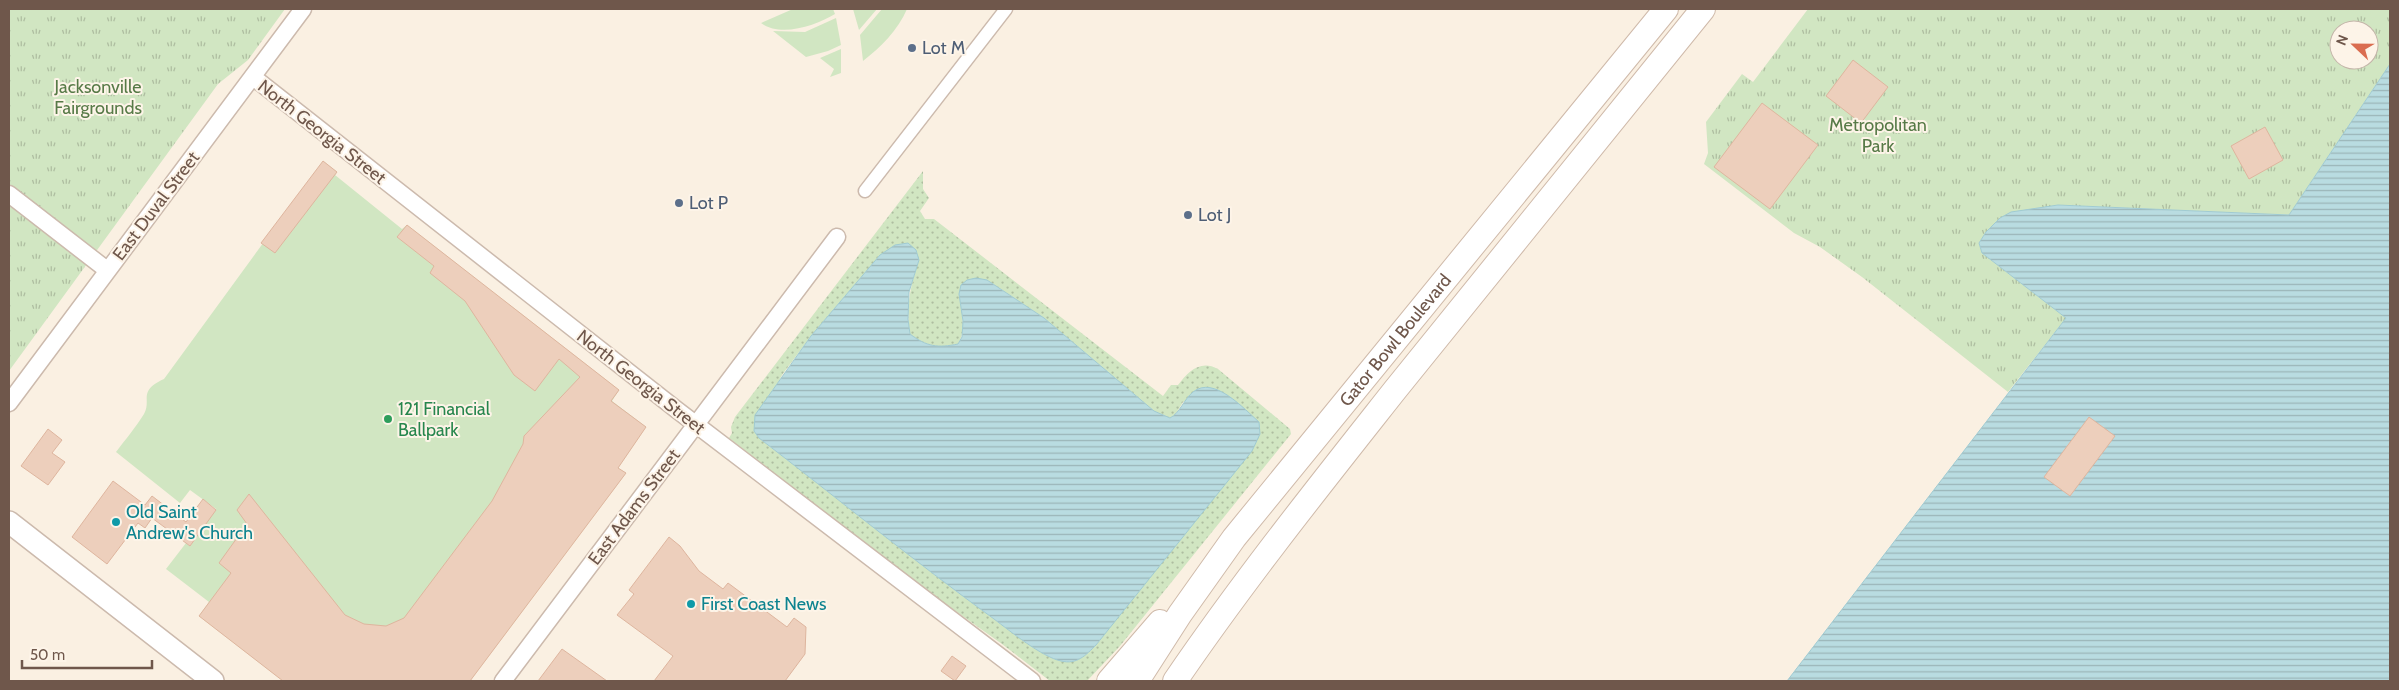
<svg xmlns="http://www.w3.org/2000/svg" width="2399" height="690" font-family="Cabin,sans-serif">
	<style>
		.grass { fill: url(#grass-dots); fill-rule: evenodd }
		.park { fill: url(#park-tufts); fill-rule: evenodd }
		.garden { fill: #d1e6c2 }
		.water { fill: url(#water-rules); stroke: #a0cbd2 }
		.building { fill: #edcfbc; stroke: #deb59e }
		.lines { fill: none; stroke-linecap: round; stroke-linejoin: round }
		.pedestrian-casing { stroke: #ccbaad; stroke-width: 15 }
		.minor-casing { stroke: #ccbaad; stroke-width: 19 }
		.tertiary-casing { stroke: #ccbaad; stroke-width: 24 }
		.secondary-casing { stroke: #cfbaaa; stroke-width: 26 }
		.pedestrian { stroke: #fff; stroke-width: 12 }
		.minor { stroke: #fff; stroke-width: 16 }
		.tertiary { stroke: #fff; stroke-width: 21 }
		.secondary { stroke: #fff; stroke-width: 24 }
		.service-dot { fill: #5c6f8a; stroke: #fdf4e8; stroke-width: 2 }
		.leisure-dot { fill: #2e9e5b; stroke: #fdf4e8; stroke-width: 2 }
		.culture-dot { fill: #0f9aa8; stroke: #fdf4e8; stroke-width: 2 }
		.labels { text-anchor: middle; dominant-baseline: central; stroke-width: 4; stroke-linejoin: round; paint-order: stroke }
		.service-label { font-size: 18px; fill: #4e5e75; stroke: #fdf4e8; text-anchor: start }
		.park-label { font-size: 18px; fill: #577a47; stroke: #fdf4e8 }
		.street-label { font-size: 18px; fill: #6f574b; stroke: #fdf4e8 }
		.leisure-label { font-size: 18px; fill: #27864d; stroke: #fdf4e8; text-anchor: start }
		.culture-label { font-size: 18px; fill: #0d838f; stroke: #fdf4e8; text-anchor: start }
	</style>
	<defs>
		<pattern id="grass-dots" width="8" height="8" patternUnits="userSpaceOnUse" patternTransform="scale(1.25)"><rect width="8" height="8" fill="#d1e6c2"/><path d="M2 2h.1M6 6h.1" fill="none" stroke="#aebda0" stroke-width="1.8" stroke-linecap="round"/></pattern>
		<pattern id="park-tufts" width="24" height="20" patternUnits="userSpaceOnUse" patternTransform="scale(1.25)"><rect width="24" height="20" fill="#d1e6c2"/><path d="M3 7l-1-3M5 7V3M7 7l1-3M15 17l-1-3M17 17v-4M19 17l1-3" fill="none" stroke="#aebda0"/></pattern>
		<pattern id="water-rules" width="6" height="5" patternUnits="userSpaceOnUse" patternTransform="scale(1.25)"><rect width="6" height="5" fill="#b9dce1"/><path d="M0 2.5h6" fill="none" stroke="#9bb5b8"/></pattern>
	</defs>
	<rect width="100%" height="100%" fill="#faf0e2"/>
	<!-- grass -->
	<path class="grass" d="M923,171V189L929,198L920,211L925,219H934L1163,396L1171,385H1178C1188,372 1200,359 1218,369L1290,429L1291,434L1120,646L1087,681H1050L1002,644L885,561L729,438L732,433L731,427L735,417ZM896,245L919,260C910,287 906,306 910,334C927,347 938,348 958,344C967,330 961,310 959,294L987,280L1044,318L1154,411L1170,418L1175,415L1183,402L1216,389L1259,422L1096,645C1086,655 1077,665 1061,661C1042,657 1010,631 994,619C914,561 837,498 759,438L754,431L782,375L811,336L880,255Z"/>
	<!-- park -->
	<path class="park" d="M9,9H285L248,60L218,84L9,371Z
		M1808,9H2390V64L2289,215L2058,205L2000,218L1986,232L1979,243L1982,253L2066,318L2008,392L1862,277L1820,247L1794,233L1704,164L1708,153L1706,122L1742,74L1753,82ZM2339,30H2369V60H2339Z"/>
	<!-- garden -->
	<path class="garden" d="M793,9H833L835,14C817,25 781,38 761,23Z
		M853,9H877L859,30Z
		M882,9H907C898,30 881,47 863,61L860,35Z
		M836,18L841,45L828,51L806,57L773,31L805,32Z
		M841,49V73L830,77L834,69L820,58Z
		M323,161L337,172L335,175L402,229L407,225L619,390L612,401L646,427L618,468L626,473L470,681H283L199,616L209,602L166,569L186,543L190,546L216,509L190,490L180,503L116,452C125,440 136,427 144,414C152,400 137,391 164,379Z"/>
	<!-- water -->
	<path class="water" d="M2390,64V681H1787L2066,318L1982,253L1979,243L1986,232L2000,218L2011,212L2058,205L2289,215Z
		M908,243L916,250L919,260L909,292L908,319L910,334C927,347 938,348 958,344L962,337L963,321L959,294L961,285L967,280L976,278L987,280L1044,318L1154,411L1170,418C1180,413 1184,399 1193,392C1214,375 1244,409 1259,422L1260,434L1252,451L1096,645C1086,655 1077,665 1061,661C1042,657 1010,631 994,619C914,561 837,498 759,438L754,431L755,415L811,336L880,255L895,245Z"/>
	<!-- building -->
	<path class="building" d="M1853,60L1888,87L1861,123L1826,96Z
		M1762,103L1818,145L1770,209L1714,167Z
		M2265,127L2283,160L2249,179L2231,146Z
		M323,161L337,172L275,253L261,243Z
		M407,225L619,390L611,401L646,427L618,468L626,473L470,681H283L199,616L231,573L219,563L247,524L237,510L249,494L345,615L364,624L386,626L404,618L492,501L523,444L524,436L580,377L559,359L535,391L514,375L465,301L430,273L434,266L397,237Z
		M2089,417L2115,436L2070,496L2044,477Z
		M48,429L62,440L52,453L65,462L48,485L21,466Z
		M113,481L145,505L152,496L186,522L203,499L216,510L190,546L152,518L145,528L138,523L107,564L72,537Z
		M669,537L680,546L699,571L723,589L728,583L787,627L794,618L806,627L805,654L785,681H654L673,656L617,615L634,594L629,590Z
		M562,649L607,681H538Z
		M952,656L966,666L955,681L941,671Z"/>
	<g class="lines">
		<defs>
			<path id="pedestrian" d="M865,191L1006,9"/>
			<path id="minor" d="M253,77L677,410L1032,681
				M9,194L107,270
				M9,403L303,9
				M503,681L837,237"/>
			<path id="tertiary" d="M9,522L213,681"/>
			<g id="secondary">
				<path d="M1109,681L1160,622"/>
				<path id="s1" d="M1137,681L1180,614L1234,538L1666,9"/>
				<path d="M1175,681C1244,580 1320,485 1395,390C1497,262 1600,135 1703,9"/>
			</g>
		</defs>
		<!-- pedestrian casing -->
		<use href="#pedestrian" class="pedestrian-casing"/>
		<!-- minor casing -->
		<use href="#minor" class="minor-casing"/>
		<!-- tertiary casing -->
		<use href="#tertiary" class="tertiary-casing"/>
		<!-- secondary casing -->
		<use href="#secondary" class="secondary-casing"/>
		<!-- pedestrian -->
		<use href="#pedestrian" class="pedestrian"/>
		<!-- minor -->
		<use href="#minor" class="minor"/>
		<!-- tertiary -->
		<use href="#tertiary" class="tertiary"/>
		<!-- secondary -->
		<use href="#secondary" class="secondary"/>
	</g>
	<!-- markers -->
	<g class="service-dot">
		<circle cx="912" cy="48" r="5"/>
		<circle cx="679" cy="203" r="5"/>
		<circle cx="1188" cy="215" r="5"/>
	</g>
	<circle class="leisure-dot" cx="388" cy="419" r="5"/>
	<g class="culture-dot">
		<circle cx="116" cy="522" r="5"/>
		<circle cx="691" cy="604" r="5"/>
	</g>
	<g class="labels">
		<!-- service labels -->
		<g class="service-label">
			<text x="922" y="48">Lot M</text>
			<text x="689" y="203">Lot P</text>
			<text x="1198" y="215">Lot J</text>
		</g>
		<!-- park labels -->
		<g class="park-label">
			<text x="98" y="87">Jacksonville<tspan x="98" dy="21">Fairgrounds</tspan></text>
			<text x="1878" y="125">Metropolitan<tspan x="1878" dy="21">Park</tspan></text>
		</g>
		<!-- street labels -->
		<g class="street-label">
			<text transform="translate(322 132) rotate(38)">North Georgia Street</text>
			<text transform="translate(156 206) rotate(-53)">East Duval Street</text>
			<text stroke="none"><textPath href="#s1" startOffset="428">Gator Bowl Boulevard</textPath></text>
			<text transform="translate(641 382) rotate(38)">North Georgia Street</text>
			<text transform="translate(634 507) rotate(-53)">East Adams Street</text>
		</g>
		<!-- leisure labels -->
		<g class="leisure-label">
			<text x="398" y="409">121 Financial<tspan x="398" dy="21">Ballpark</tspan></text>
		</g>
		<!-- culture labels -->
		<g class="culture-label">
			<text x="126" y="512">Old Saint<tspan x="126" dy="21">Andrew's Church</tspan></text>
			<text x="701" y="604">First Coast News</text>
		</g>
	</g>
	<!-- border -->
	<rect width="2399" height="690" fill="none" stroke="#6f574b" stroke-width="20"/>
	<!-- north arrow -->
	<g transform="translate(2354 45) rotate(292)"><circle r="24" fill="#fdf4e8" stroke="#c4b5a9"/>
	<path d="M0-4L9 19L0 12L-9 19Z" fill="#da6d50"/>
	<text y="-8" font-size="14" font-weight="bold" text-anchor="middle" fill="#6f574b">N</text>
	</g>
	<!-- scale -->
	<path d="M22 660v8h130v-8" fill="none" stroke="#6f574b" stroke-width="2.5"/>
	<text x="30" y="660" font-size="15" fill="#6f574b" stroke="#fdf4e8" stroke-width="4" paint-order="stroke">50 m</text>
</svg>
